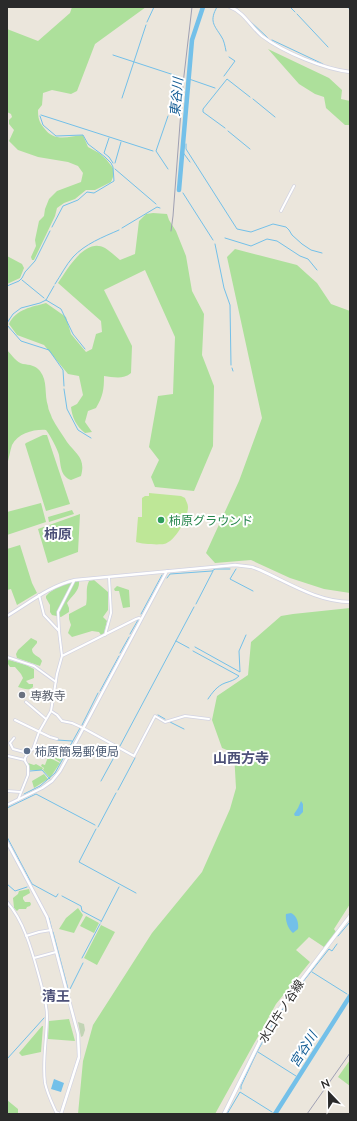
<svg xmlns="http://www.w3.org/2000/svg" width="357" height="1121" font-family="Mulish,'Noto Sans JP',sans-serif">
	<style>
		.green { fill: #ade09b }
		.cemetery { fill: #c1d4b4 }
		.pitch { fill: #bee797 }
		.water { fill: #73c0e9 }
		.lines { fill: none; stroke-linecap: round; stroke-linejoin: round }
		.stream { stroke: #73c0e9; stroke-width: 1 }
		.river { stroke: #73c0e9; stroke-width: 4.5 }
		.minor-casing { stroke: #d2d3e2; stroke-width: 3.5 }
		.tertiary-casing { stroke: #d2d3e2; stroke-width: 4 }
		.secondary-casing { stroke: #d2d3e2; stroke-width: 4.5 }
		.minor { stroke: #fff; stroke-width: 2 }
		.tertiary { stroke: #fff; stroke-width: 2.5 }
		.secondary { stroke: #fff; stroke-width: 3 }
		.rail { stroke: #9fa0b3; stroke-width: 1 }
		.leisure-dot { fill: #2e9e5b; stroke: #fff; stroke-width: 1.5 }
		.worship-dot { fill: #6b7280; stroke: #fff; stroke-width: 1.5 }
		.service-dot { fill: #5c6f8a; stroke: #fff; stroke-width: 1.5 }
		.labels { text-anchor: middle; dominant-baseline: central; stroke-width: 4; stroke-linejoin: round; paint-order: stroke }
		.leisure-label { font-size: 12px; fill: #27864d; stroke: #fff; text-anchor: start }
		.worship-label { font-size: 12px; fill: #5b616d; stroke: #fff; text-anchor: start }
		.service-label { font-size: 12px; fill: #4e5e75; stroke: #fff; text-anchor: start }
		.street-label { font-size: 12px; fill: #2a2a2a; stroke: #fff }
		.water-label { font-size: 13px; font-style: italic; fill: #135d95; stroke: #fff }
		.quarter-label { font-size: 14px; font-weight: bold; fill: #4c5078; stroke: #fff }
	</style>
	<rect width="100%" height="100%" fill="#ebe6dc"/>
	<!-- green -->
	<path class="green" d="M72,7H146L95,44L77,91L71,94L52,90L43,93L42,105L38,110C38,118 39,122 44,128C54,142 67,137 83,135L88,147L99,153L106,159L113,168V177L111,182L95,190H86L75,199L64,203L57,208L55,216L34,260H32L31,257L36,246L35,240L39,221L44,216L45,209L49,199L57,191L81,182L83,173L78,166L68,162L38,157L18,150L9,141L14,130L9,124V120L12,117L11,114L7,112V29L38,41L70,13Z
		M268,49L329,78L342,90L341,99L350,101V125H345L326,108L324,97L315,94L299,84Z
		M153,213L167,214L169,220L176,231L186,256L192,291L204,314L202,355L214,386L213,446L194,491L155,487L151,477L159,460L149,447L158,396L173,394L175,337L145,270L104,290L132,346L131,373C123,380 113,377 104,376C104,390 103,396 96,408L88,411L85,422L92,432L85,433C76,426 72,417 71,407L77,404L83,395L79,376L68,374L44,345L17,335L9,324C16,309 32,307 46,303L66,317L71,334L86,352L92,349L96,334L102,332L101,321L58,283C67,270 85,237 105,248C110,251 115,256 120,260L135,254L139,221L146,214Z
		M235,249L297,265L317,283L331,304L350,311V593L324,589L290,578L251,560L215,563L206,553L239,481L262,418L227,257Z
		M7,256L22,264L24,268L20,278L7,284Z
		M7,350C11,354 17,363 23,364C30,365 35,365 40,371C48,381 44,394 48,406C48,410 51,414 52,418C56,426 62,434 67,442C76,454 86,458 81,476L71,480C60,476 61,465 59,455C58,450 50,435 46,430C35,429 18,433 12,445C10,451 9,458 7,465Z
		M43,435H47L70,504L46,511L25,444L26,443Z
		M41,503L46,522L7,535V512Z
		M72,510L74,514L49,522L48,517Z
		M80,514L78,552L48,563L38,529Z
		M20,545L32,583L37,593L17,605L11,589L7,590V549Z
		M94,580L108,592V610L103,617L107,621L104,633L101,635L99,632L92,631L72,637L68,633L71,625L69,619V614L86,605C88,596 85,589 89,581Z
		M79,581C80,591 72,595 67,603L69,608V612L61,617L52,615L50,612V605L46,598V596C54,587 67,583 79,581Z
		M117,586L129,590L130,607L123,608L119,591H115L114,589Z
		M350,608V904L334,929L336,932L324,947L309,937L296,950L310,962L276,1004L215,1114H78L83,1061L93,1025L152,933L202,872L230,809L236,788L234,753L222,748L212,720L217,696L248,675L251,642L281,616L293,614Z
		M31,638L37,641V643L32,649C32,656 39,655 42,661L40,666L17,658L16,654L18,650Z
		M9,660L26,665L34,669V678L26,681L29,684H33V687C29,691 24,689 18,687L23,678L21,674L15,667H10L8,664L7,661Z
		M49,746L65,754L60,762L44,752Z
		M48,757L60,763L50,778L43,770L44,768L41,766L42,764L45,765Z
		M28,763L34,765L36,764L43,768L42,770H30Z
		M44,774L48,779L34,788L32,781Z
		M29,889L30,893L23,897V899L25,902H30L31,904L30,906L27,907L26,909H19L17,911L14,908L13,898L18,894L19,891Z
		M78,908L83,915L74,933L59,929L66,918Z
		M86,916L99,923L94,933L80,926Z
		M101,925L115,932L97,965L84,958Z
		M69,1019L75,1041L48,1039L49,1021Z
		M42,1026H43L41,1052L22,1056L19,1053Z
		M350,1060V1086L338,1077Z
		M7,1100L18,1109V1114H7Z"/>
	<!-- cemetery -->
	<path class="cemetery" d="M78,1022L84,1024L85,1030L83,1036L81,1037Z"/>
	<!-- pitch -->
	<path class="pitch" d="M149,493L181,496L185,498C186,501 188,504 188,507C188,518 175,542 164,544C157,545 142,544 136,542L138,517H142V498L145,496H149Z"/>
	<!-- water -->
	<path class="water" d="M301,801L303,804V812L299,816H295L294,814L298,808Z
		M291,913C297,916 299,923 298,929L293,933C288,929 285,920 286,914Z
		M54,1079L64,1083L61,1092L51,1089Z"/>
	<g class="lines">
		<!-- stream -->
		<path class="stream" d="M217,7C209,21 214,25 221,36C224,40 225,46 226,51
			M235,7L268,38
			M290,7L295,12
			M348,7L350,10
			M297,14L328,47
			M147,22L154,7
			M272,40L323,64
			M113,55L177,76
			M224,76L235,61L229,57
			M189,79L215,88
			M122,98L146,25
			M253,99L275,117
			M169,112L180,78
			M41,115L153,151
			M40,116L43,125L56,136L83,135L88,144L105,157L111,163L113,167L114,181L94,193L87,192L78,200L63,206L52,227
			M225,128L203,112V109L227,79L250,97
			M228,131L250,149
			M109,138L104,153L109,157L113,163
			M186,144V149L237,229L251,232L273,224L286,227L289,230L292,235L302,244L311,250L322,253
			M182,151L190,162
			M115,163L121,142
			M115,169L156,204
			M168,169L156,151L168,116
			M183,193L213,240
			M122,228L157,207L160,208
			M225,238L251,246L267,239L277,241L300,256L308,259L317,270
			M215,244L224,288L230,305L231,365
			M22,280L44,298
			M55,284C61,275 66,265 73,257C85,244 103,237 119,230
			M7,286L19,281L22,278L25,272L35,261L50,231
			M46,300L61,309L73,334L85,349
			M7,323L13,314L21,308L40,303L46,300L54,286
			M7,325L21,341L49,350L63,370L64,386
			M232,368L233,371
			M64,389L67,409L78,430L91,438
			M236,569L230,579L253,591
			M167,578L170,574L212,571L215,569H230
			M196,604L213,571
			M141,614L162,575
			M130,634L138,620
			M176,641L189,648
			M195,647L240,672L239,651L246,635
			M193,651L239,676C235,680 231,681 225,683C217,686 212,693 208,699
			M120,653L129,637
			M100,691L119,656
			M158,715L165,719
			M170,722L184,729
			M82,725L98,693
			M57,740L72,741
			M120,746L194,607
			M30,771L42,770L50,779
			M101,781L118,750
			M118,790L135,758
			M24,794L40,786L55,773L80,728
			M7,808L36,794L95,825
			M98,827L116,793
			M96,829L79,862L136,893
			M7,837L32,884L56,897L58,894
			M7,884L15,891L27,887
			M62,896L81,906L82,911L101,921
			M49,918L52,930
			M101,922L119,887
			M53,932L68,989H70L83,963
			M338,936L350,922
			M82,958L100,924
			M312,972L347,994
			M279,1015L290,998L329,949L332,951L337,944
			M258,1052L296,1076
			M7,1059L44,1018
			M241,1089V1086L257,1052L276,1018
			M227,1114L240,1092L272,1112"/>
		<!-- river -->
		<path class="river" d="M179,190L192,40L203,7
			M275,1114L350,996"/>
		<defs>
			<path id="minor" d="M281,211L294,186
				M59,630L58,612L74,581
				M105,635L111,613L109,577
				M62,656L136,619L139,618L141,619
				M7,657L34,666L56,682
				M26,702L46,719
				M51,711L57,715L62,721L72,723L83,728L134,756L155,716L165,722L185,716L209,719
				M15,720L50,737L57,739
				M14,738L10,743L13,749L28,753
				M8,756L25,760
				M7,791L21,792
				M18,800L28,775V766L25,761V758L28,753L33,749L39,732L51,711L57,674L62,656L59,631L44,615L39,595
				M7,902C25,922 33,955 40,980C43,992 47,1004 47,1016C47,1038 42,1061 45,1083C47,1093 52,1103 56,1112L60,1114
				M26,936L39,932L51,930
				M34,958L56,952"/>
			<path id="tertiary" d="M230,7C244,12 251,27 262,36C283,52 324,69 350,72
				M7,616C29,603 49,586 75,580L235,565L252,567L260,570C289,583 318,602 350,602
				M7,805L42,788L52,781L60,771L77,740L167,571
				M7,842L47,917L78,1034L79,1057L61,1114"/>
			<path id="secondary" d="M224,1114L262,1037L275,1015L350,916"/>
		</defs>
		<!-- minor casing -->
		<use href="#minor" class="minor-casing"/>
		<!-- tertiary casing -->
		<use href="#tertiary" class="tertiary-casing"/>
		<!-- secondary casing -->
		<use href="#secondary" class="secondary-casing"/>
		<!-- minor -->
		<use href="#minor" class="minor"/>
		<!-- tertiary -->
		<use href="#tertiary" class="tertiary"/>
		<!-- secondary -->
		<use href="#secondary" class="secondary"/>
		<!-- rail -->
		<path class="rail" d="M171,231L173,216L183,84L192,7
			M307,1114L350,1053"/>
	</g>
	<!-- markers -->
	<circle class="leisure-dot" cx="161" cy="520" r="4"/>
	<circle class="worship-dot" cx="22" cy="695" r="4"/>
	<circle class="service-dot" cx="27" cy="751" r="4"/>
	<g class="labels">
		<!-- leisure labels -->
		<g class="leisure-label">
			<text x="169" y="520">柿原グラウンド</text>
		</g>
		<!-- worship labels -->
		<g class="worship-label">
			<text x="30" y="695">専教寺</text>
		</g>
		<!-- service labels -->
		<g class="service-label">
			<text x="35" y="751">柿原簡易郵便局</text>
		</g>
		<!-- street labels -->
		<g class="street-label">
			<text transform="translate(281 1011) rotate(-57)">水口牛ノ谷線</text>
		</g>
		<!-- water labels -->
		<g class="water-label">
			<text transform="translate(176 97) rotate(-85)">東谷川</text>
			<text transform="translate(303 1049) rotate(-58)">宮谷川</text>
		</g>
		<!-- quarter labels -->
		<g class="quarter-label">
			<text x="58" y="534">柿原</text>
			<text x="241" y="758">山西方寺</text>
			<text x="56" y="996">清王</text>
		</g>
	</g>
	<!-- border -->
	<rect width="357" height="1121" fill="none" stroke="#2a2a2a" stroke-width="16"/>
	<!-- north arrow -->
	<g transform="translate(329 1093) rotate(338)" stroke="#ffffff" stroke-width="3" paint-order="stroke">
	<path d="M0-3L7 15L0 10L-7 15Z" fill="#2a2a2a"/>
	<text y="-6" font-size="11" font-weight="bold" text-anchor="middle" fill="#2a2a2a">N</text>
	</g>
</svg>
